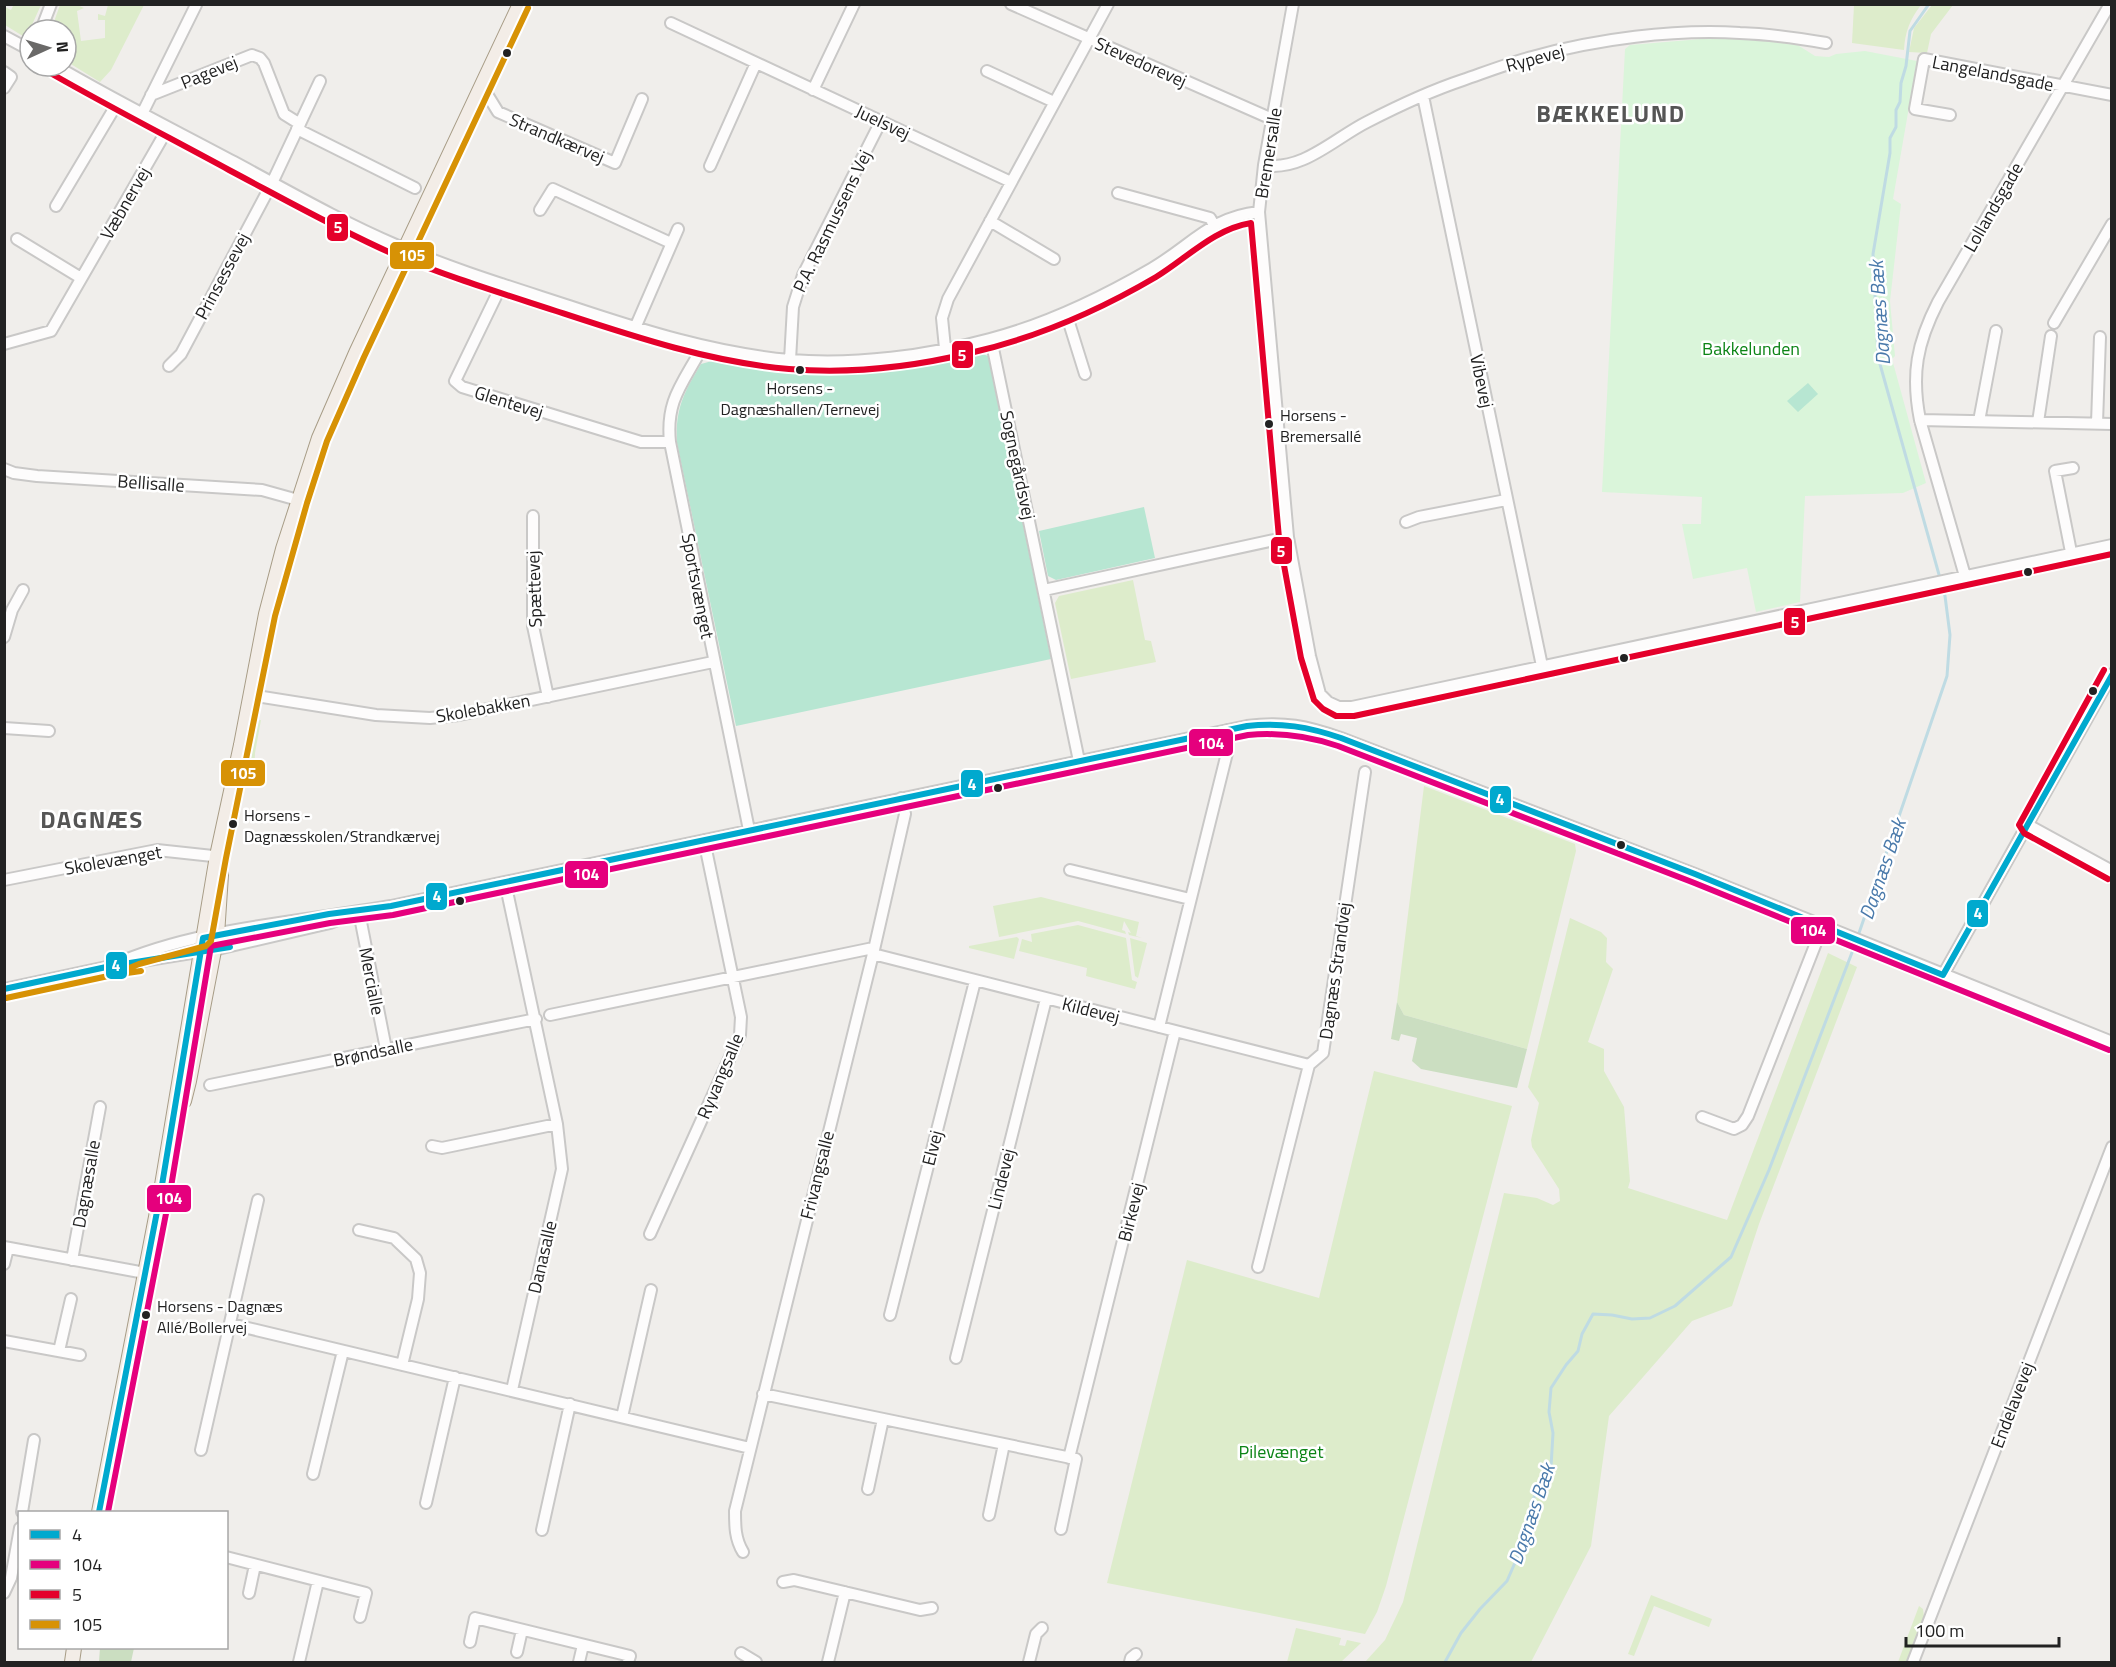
<svg xmlns="http://www.w3.org/2000/svg" width="2116" height="1667" font-family="'Titillium Web',sans-serif">
	<style>
		.grass { fill: #ddeccb }
		.forest { fill: #cbdec1 }
		.park { fill: #daf5da }
		.pitch { fill: #b7e6d2 }
		.lines { fill: none; stroke-linecap: round; stroke-linejoin: round }
		.stream { stroke: #bfdbe3; stroke-width: 3 }
		.minor-casing { stroke: #c9c8c7; stroke-width: 14 }
		.major-casing { stroke: #a79c86; stroke-width: 16 }
		.minor { stroke: #fdfcfc; stroke-width: 10 }
		.major { stroke: #f3ede7; stroke-width: 14 }
		.bus-1-casing { stroke: #fff; stroke-width: 10 }
		.bus-2-casing { stroke: #fff; stroke-width: 10 }
		.bus-3-casing { stroke: #fff; stroke-width: 10 }
		.bus-4-casing { stroke: #fff; stroke-width: 10 }
		.bus-1 { stroke: #00a9ce; stroke-width: 6 }
		.bus-2 { stroke: #e5007d; stroke-width: 6 }
		.bus-3 { stroke: #e4002b; stroke-width: 6 }
		.bus-4 { stroke: #d79205; stroke-width: 6 }
		.bus-dot { fill: #222; stroke: #fff; stroke-width: 2 }
		.labels { text-anchor: middle; dominant-baseline: central; stroke-width: 5; stroke-linejoin: round; paint-order: stroke }
		.bus-label { font-size: 16px; fill: #222; stroke: #fff; text-anchor: start }
		.street-label { font-size: 18px; fill: #222; stroke: #fff }
		.park-label { font-size: 18px; fill: #0c8416; stroke: #fff }
		.water-label { font-size: 20px; font-style: italic; fill: #4a7aab; stroke: #fff }
		.district-label { font-size: 24px; font-weight: bold; letter-spacing: 1.5px; fill: #555; stroke: #fff }
		.line-badge { stroke: #fff; stroke-width: 2 }
		.badge-label { font-size: 16px; text-anchor: middle; font-weight: bold; fill: #fff }
	</style>
	<rect width="100%" height="100%" fill="#f0eeeb"/>
	<!-- grass -->
	<path class="grass" d="M14,4L41,5L26,38L5,25V7L11,10Z
		M60,5H77L84,8L77,11L81,41L105,38V20H98V14L105,16L108,5H144L111,70L100,82L66,61V30H51Z
		M1854,5H1921C1910,19 1905,32 1904,50L1852,43Z
		M1932,5H1953L1931,34L1927,53L1909,52L1914,28Z
		M1133,580L1145,640L1151,641L1156,662L1071,679L1055,603L1059,596Z
		M261,720L255,753L254,776L248,782L243,783L256,721Z
		M1424,786L1575,844L1576,851L1527,1049L1404,1015L1397,1002Z
		M1041,897L1139,922L1136,936L1142,938L1129,935L1128,932L1131,933L1124,921L1122,930L1125,931L1126,934L1078,921L999,937L993,906Z
		M1570,918L1601,932L1607,938L1606,962L1613,969L1588,1042L1604,1049V1071L1624,1107L1630,1181L1628,1188L1727,1220L1828,953L1857,967L1759,1224L1732,1306L1692,1321L1609,1416L1591,1546L1531,1662H1365L1385,1640L1403,1602L1504,1193L1537,1198L1553,1205L1560,1201L1559,1189L1532,1147L1531,1140L1539,1103L1528,1087Z
		M1078,925L1126,938L1132,980L1137,982L1135,989L1086,976L1087,968L1019,951L1022,939L1032,942L1031,934Z
		M1017,937L1019,939L1014,959L969,948V946Z
		M1130,938L1147,943L1138,978L1135,976Z
		M1374,1071L1512,1106L1386,1586L1377,1612L1365,1634L1107,1583L1187,1260L1319,1298Z
		M1651,1595L1712,1619L1709,1627L1654,1606L1634,1656L1628,1654Z
		M1919,1606L1923,1609L1924,1617L1906,1662H1898Z
		M1296,1628L1341,1638L1339,1645L1345,1646L1347,1640L1361,1643L1341,1662H1287Z"/>
	<!-- forest -->
	<path class="forest" d="M1397,1002L1404,1015L1527,1049L1517,1088L1421,1069L1412,1061L1417,1038L1401,1034L1399,1041L1391,1039Z
		M100,1648H134L131,1662H99Z"/>
	<!-- park -->
	<path class="park" d="M1701,39H1761L1796,44L1815,56L1829,57L1836,54L1865,51L1917,61L1893,199L1901,204L1890,301L1895,356L1892,359L1926,483L1903,493L1805,496L1800,602L1756,612L1747,568L1693,579L1682,524H1701L1702,497L1602,492L1625,49L1630,45Z"/>
	<!-- pitch -->
	<path class="pitch" d="M980,353L988,356L1051,659L736,726L677,443C675,409 684,392 701,364L712,361C760,366 808,374 856,371C898,368 939,360 980,353Z
		M1808,383L1818,394L1798,412L1787,401Z
		M1144,507L1155,558L1056,580L1048,576L1039,531Z"/>
	<g class="lines">
		<!-- stream -->
		<path class="stream" d="M1858,936L1947,676L1950,635L1945,596L1878,357L1873,254L1890,153V138L1896,127V110L1900,102L1901,83L1906,66L1910,31L1929,4
			M1445,1662L1461,1633L1480,1609L1507,1581L1524,1542L1532,1501L1551,1467L1553,1433L1549,1412L1551,1388L1566,1365L1578,1351L1582,1334L1593,1314L1612,1315L1632,1319L1650,1318L1675,1306L1731,1257L1769,1170L1856,942"/>
		<defs>
			<path id="minor" d="M1011,4L1272,119
				M1293,4L1264,165L1259,212L1288,537L1310,656L1320,694L1328,702L1339,707H1352L2112,545
				M671,23L1011,182
				M41,30L51,4
				M4,36L30,50
				M56,66C114,100 174,130 234,162C288,191 340,221 396,245C452,269 511,287 569,306C641,330 713,353 790,360C856,365 927,356 990,339C1047,324 1101,298 1151,269C1191,246 1210,217 1259,212
				M987,71L1054,102
				M4,72L11,77L4,88
				M482,86L498,112L615,163L642,99
				M813,90L854,4
				M151,95L252,55L260,58L264,63L284,114L300,124
				M1423,96L1542,666
				M142,114L196,5
				M1950,115L1915,109L1924,59L2112,95
				M297,129L415,188
				M1264,165C1302,172 1335,138 1367,122C1398,106 1430,91 1463,80C1486,72 1509,63 1532,57C1597,39 1673,29 1740,33C1769,34 1797,38 1826,43
				M710,166L756,63
				M1118,193L1210,218L1214,225
				M56,206L118,102
				M540,210L553,189L671,243
				M990,221L1054,259
				M17,239L81,278
				M502,284L455,381L462,387L641,442H670
				M1066,313L1085,374
				M2054,323L2112,224
				M635,328L678,229
				M991,339L1079,761
				M4,344L51,331L168,128
				M700,346L698,355C680,387 666,403 670,442L749,830
				M945,348L942,318L948,299L1108,4
				M790,360L793,307L803,275L881,121
				M169,366L181,354L272,183L320,81
				M1920,420L2112,424
				M1979,421L1996,331
				M2038,422L2051,336
				M2097,423L2100,337
				M4,469L14,473L37,476L262,490L298,500
				M533,516V626L548,697
				M1406,522L1419,517L1506,500
				M2071,552L2055,471L2073,468
				M1965,576L1920,420C1911,374 1917,343 1938,302L2110,4
				M1044,590L1288,537
				M4,637L12,610L23,590
				M250,695L376,715L430,718L459,715L713,662
				M4,728L49,731
				M2028,825L2112,871
				M1070,870L1190,899
				M4,880L157,850L222,857
				M505,882L557,1124L562,1169L512,1390
				M359,912L386,1049
				M873,954L1309,1065
				M111,966C194,928 301,922 391,906L1247,726C1284,721 1307,726 1341,738L1695,874L2112,1042
				M1943,975L2112,674
				M4,989L111,966L222,948L330,923L348,916
				M550,1015L873,948
				M1159,1027L1228,749L1227,730
				M210,1085L536,1019
				M1702,1117L1734,1129L1742,1125L1748,1116L1823,925
				M432,1146L442,1148L557,1124
				M359,1230L394,1238L416,1259L420,1273L418,1299L402,1365
				M650,1234L740,1035L741,1017L704,840
				M4,1247L145,1273
				M72,1260L100,1107
				M4,1264L8,1248
				M1258,1267L1309,1065L1323,1053L1365,772
				M890,1315L975,981
				M231,1324L750,1448
				M4,1341L80,1355
				M59,1351L71,1299
				M956,1358L1046,999
				M763,1394L1076,1459L1061,1529
				M622,1417L651,1290
				M201,1450L258,1200
				M1069,1458L1175,1031
				M313,1474L343,1351
				M868,1489L883,1419
				M426,1503L455,1377
				M22,1512L34,1440
				M989,1515L1004,1444
				M542,1530L570,1404
				M743,1552C735,1539 735,1526 735,1511L873,954L905,814L901,798
				M226,1557L366,1593L360,1617
				M783,1582L794,1580L920,1610L932,1608
				M4,1593L11,1578L20,1528
				M249,1593L255,1565
				M470,1642L475,1618L630,1656L628,1662
				M517,1652L522,1630
				M741,1653L756,1662
				M299,1662L318,1581
				M579,1662L583,1645
				M828,1662L845,1592
				M1029,1662L1036,1634L1042,1628
				M1130,1662L1131,1658L1136,1654
				M1913,1662L2112,1147"/>
			<path id="major" d="M184,1101L189,1081L217,935L221,875
				M99,1512L161,1191L217,856L241,745L266,614L283,549L319,438L356,353L520,4
				M72,1662L74,1648"/>
		</defs>
		<!-- minor casing -->
		<use href="#minor" class="minor-casing"/>
		<!-- major casing -->
		<use href="#major" class="major-casing"/>
		<!-- minor -->
		<use href="#minor" class="minor"/>
		<!-- major -->
		<use href="#major" class="major"/>
		<defs>
			<path id="bus-1" d="M4,989L111,966L230,947
				M99,1512L161,1191L203,938L329,914L391,906L1247,726C1280,722 1309,727 1341,738L1695,874L1943,975L2112,675"/>
			<path id="bus-2" d="M108,1512L170,1193L211,946L330,923L393,915L1248,735C1280,732 1308,736 1338,746L1692,882L2109,1050"/>
			<path id="bus-3" d="M52,74C110,107 170,138 229,170C282,198 335,228 391,253C445,276 501,293 556,311C632,336 709,362 789,369C849,374 912,367 970,353C1036,338 1098,311 1156,277C1187,258 1214,229 1251,223L1279,538L1301,658L1314,700L1323,709L1336,716H1354L2112,554
				M2104,670L2019,825L2024,833L2108,879"/>
			<path id="bus-4" d="M115,974L139,964L206,946L211,941L226,858L275,616L307,503L327,441L364,357L528,8
				M6,998L113,975L141,971"/>
		</defs>
		<!-- bus-1 casing -->
		<use href="#bus-1" class="bus-1-casing"/>
		<!-- bus-2 casing -->
		<use href="#bus-2" class="bus-2-casing"/>
		<!-- bus-3 casing -->
		<use href="#bus-3" class="bus-3-casing"/>
		<!-- bus-4 casing -->
		<use href="#bus-4" class="bus-4-casing"/>
		<!-- bus-1 -->
		<use href="#bus-1" class="bus-1"/>
		<!-- bus-2 -->
		<use href="#bus-2" class="bus-2"/>
		<!-- bus-3 -->
		<use href="#bus-3" class="bus-3"/>
		<!-- bus-4 -->
		<use href="#bus-4" class="bus-4"/>
	</g>
	<!-- markers -->
	<g class="bus-dot">
		<circle cx="507" cy="53" r="5"/>
		<circle cx="800" cy="370" r="5"/>
		<circle cx="1269" cy="424" r="5"/>
		<circle cx="2028" cy="572" r="5"/>
		<circle cx="1624" cy="658" r="5"/>
		<circle cx="2093" cy="691" r="5"/>
		<circle cx="998" cy="788" r="5"/>
		<circle cx="233" cy="824" r="5"/>
		<circle cx="1621" cy="845" r="5"/>
		<circle cx="460" cy="901" r="5"/>
		<circle cx="146" cy="1315" r="5"/>
	</g>
	<g class="labels">
		<!-- bus labels -->
		<g class="bus-label">
			<text x="800" y="388" text-anchor="middle">Horsens -<tspan x="800" dy="21">Dagnæshallen/Ternevej</tspan></text>
			<text x="1280" y="415">Horsens -<tspan x="1280" dy="21">Bremersallé</tspan></text>
			<text x="244" y="815">Horsens -<tspan x="244" dy="21">Dagnæsskolen/Strandkærvej</tspan></text>
			<text x="157" y="1306">Horsens - Dagnæs<tspan x="157" dy="21">Allé/Bollervej</tspan></text>
		</g>
		<!-- street labels -->
		<g class="street-label">
			<text transform="translate(1535 58) rotate(-15)">Rypevej</text>
			<text transform="translate(1141 62) rotate(24)">Stevedorevej</text>
			<text transform="translate(209 72) rotate(-22)">Pagevej</text>
			<text transform="translate(1993 73) rotate(11)">Langelandsgade</text>
			<text transform="translate(883 122) rotate(25)">Juelsvej</text>
			<text transform="translate(557 138) rotate(23)">Strandkærvej</text>
			<text transform="translate(1268 153) rotate(-81)">Bremersalle</text>
			<text transform="translate(125 203) rotate(-60)">Væbnervej</text>
			<text transform="translate(1993 207) rotate(-60)">Lollandsgade</text>
			<text transform="translate(832 221) rotate(-64)">P.A. Rasmussens Vej</text>
			<text transform="translate(222 276) rotate(-62)">Prinsessevej</text>
			<text transform="translate(1482 381) rotate(78)">Vibevej</text>
			<text transform="translate(509 402) rotate(17)">Glentevej</text>
			<text transform="translate(1018 465) rotate(78)">Sognegårdsvej</text>
			<text transform="translate(151 483) rotate(4)">Bellisalle</text>
			<text transform="translate(698 586) rotate(79)">Sportsvænget</text>
			<text transform="translate(534 589) rotate(-92)">Spættevej</text>
			<text transform="translate(483 708) rotate(-10)">Skolebakken</text>
			<text transform="translate(113 860) rotate(-10)">Skolevænget</text>
			<text transform="translate(1335 971) rotate(-82)">Dagnæs Strandvej</text>
			<text transform="translate(372 981) rotate(79)">Mercialle</text>
			<text transform="translate(1091 1010) rotate(14)">Kildevej</text>
			<text transform="translate(373 1052) rotate(-12)">Brøndsalle</text>
			<text transform="translate(720 1076) rotate(-67)">Ryvangsalle</text>
			<text transform="translate(932 1148) rotate(-76)">Elvej</text>
			<text transform="translate(817 1175) rotate(-76)">Frivangsalle</text>
			<text transform="translate(1001 1179) rotate(-76)">Lindevej</text>
			<text transform="translate(86 1184) rotate(-80)">Dagnæsalle</text>
			<text transform="translate(1131 1212) rotate(-76)">Birkevej</text>
			<text transform="translate(542 1257) rotate(-77)">Danasalle</text>
			<text transform="translate(2012 1405) rotate(-69)">Endelavevej</text>
		</g>
		<!-- park labels -->
		<g class="park-label">
			<text x="1751" y="348">Bakkelunden</text>
			<text x="1281" y="1451">Pilevænget</text>
		</g>
		<!-- water labels -->
		<g class="water-label">
			<text transform="translate(1879 313) rotate(-94)">Dagnæs Bæk</text>
			<text transform="translate(1882 869) rotate(-71)">Dagnæs Bæk</text>
			<text transform="translate(1531 1514) rotate(-71)">Dagnæs Bæk</text>
		</g>
		<!-- district labels -->
		<g class="district-label">
			<text x="1611" y="113">BÆKKELUND</text>
			<text x="92" y="819">DAGNÆS</text>
		</g>
	</g>
	<g class="line-badge">
		<rect x="326" y="213" width="23" height="29" rx="6" fill="#e4002b"/>
		<rect x="389" y="241" width="46" height="29" rx="6" fill="#d79205"/>
		<rect x="951" y="340" width="23" height="29" rx="6" fill="#e4002b"/>
		<rect x="1270" y="536" width="23" height="29" rx="6" fill="#e4002b"/>
		<rect x="1783" y="607" width="23" height="29" rx="6" fill="#e4002b"/>
		<rect x="1188" y="728" width="46" height="29" rx="6" fill="#e5007d"/>
		<rect x="220" y="759" width="46" height="28" rx="6" fill="#d79205"/>
		<rect x="960" y="769" width="24" height="29" rx="6" fill="#00a9ce"/>
		<rect x="1489" y="785" width="23" height="29" rx="6" fill="#00a9ce"/>
		<rect x="564" y="860" width="45" height="29" rx="6" fill="#e5007d"/>
		<rect x="425" y="882" width="23" height="29" rx="6" fill="#00a9ce"/>
		<rect x="1966" y="899" width="23" height="29" rx="6" fill="#00a9ce"/>
		<rect x="1790" y="916" width="46" height="29" rx="6" fill="#e5007d"/>
		<rect x="105" y="951" width="23" height="29" rx="6" fill="#00a9ce"/>
		<rect x="146" y="1184" width="46" height="29" rx="6" fill="#e5007d"/>
	</g>
	<g class="badge-label">
		<text x="338" y="233">5</text>
		<text x="412" y="261">105</text>
		<text x="962" y="361">5</text>
		<text x="1281" y="557">5</text>
		<text x="1795" y="628">5</text>
		<text x="1211" y="749">104</text>
		<text x="243" y="779">105</text>
		<text x="972" y="790">4</text>
		<text x="1500" y="805">4</text>
		<text x="586" y="880">104</text>
		<text x="437" y="902">4</text>
		<text x="1978" y="919">4</text>
		<text x="1813" y="936">104</text>
		<text x="116" y="971">4</text>
		<text x="169" y="1204">104</text>
	</g>
	<!-- border -->
	<rect width="2116" height="1667" fill="none" stroke="#222222" stroke-width="12"/>
	<!-- legend -->
	<rect x="18" y="1511" width="210" height="138" fill="#ffffff" stroke="#a7a7a7" stroke-width="1.5"/>
	<rect x="30" y="1530" width="30" height="9" fill="#00a9ce" stroke="#a7a7a7" stroke-width="1.5"/>
	<text x="72" y="1541" font-size="18" fill="#222222">4</text>
	<rect x="30" y="1560" width="30" height="9" fill="#e5007d" stroke="#a7a7a7" stroke-width="1.5"/>
	<text x="72" y="1571" font-size="18" fill="#222222">104</text>
	<rect x="30" y="1590" width="30" height="9" fill="#e4002b" stroke="#a7a7a7" stroke-width="1.5"/>
	<text x="72" y="1601" font-size="18" fill="#222222">5</text>
	<rect x="30" y="1620" width="30" height="9" fill="#d79205" stroke="#a7a7a7" stroke-width="1.5"/>
	<text x="72" y="1631" font-size="18" fill="#222222">105</text>
	<!-- north arrow -->
	<g transform="translate(48 48) rotate(86)"><circle r="28" fill="#ffffff" stroke="#a7a7a7" stroke-width="1.5"/>
	<path d="M0-4.5L10 22L0 15L-10 22Z" fill="#6a6968"/>
	<text y="-9" font-size="16" font-weight="bold" text-anchor="middle" fill="#222222">N</text>
	</g>
	<!-- scale -->
	<path d="M1906 1637v9h153v-9" fill="none" stroke="#222222" stroke-width="3"/>
	<text x="1915" y="1637" font-size="18" fill="#222222" stroke="#ffffff" stroke-width="4.5" paint-order="stroke">100 m</text>
</svg>
